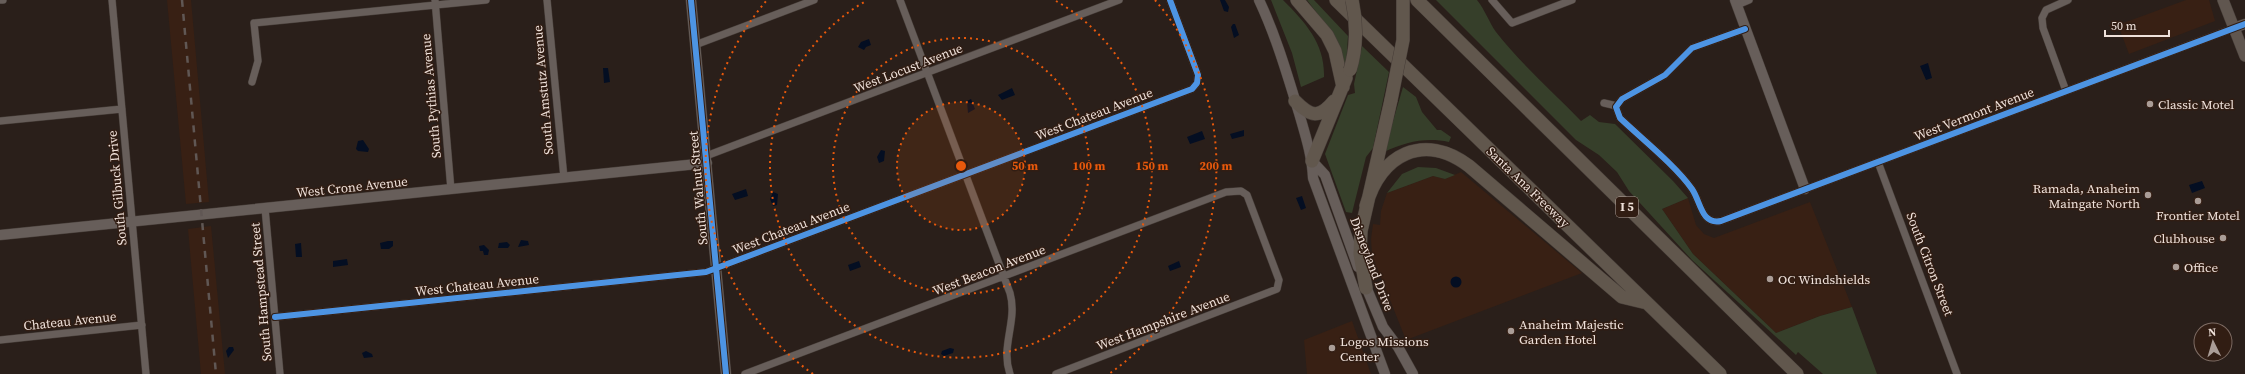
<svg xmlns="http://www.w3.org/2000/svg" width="2245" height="374" font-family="'Source Serif 4',serif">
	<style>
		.built { fill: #382014 }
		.green { fill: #363f2a }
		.water { fill: #040e22 }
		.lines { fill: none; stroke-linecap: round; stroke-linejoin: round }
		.street-casing { stroke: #463d38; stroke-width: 8 }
		.secondary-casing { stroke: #463d38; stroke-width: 11 }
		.primary-casing { stroke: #463d38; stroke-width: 12 }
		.highway-casing { stroke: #463d38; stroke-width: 14 }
		.street { stroke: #675e5a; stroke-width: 7 }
		.secondary { stroke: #675e5a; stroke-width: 10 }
		.primary { stroke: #60564f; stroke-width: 11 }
		.highway { stroke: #61574d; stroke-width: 13 }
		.rail { stroke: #605754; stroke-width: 2.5; stroke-dasharray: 7 7; stroke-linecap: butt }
		.highway-bridge-casing { stroke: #463d38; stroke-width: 14; stroke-linecap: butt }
		.highway-bridge { stroke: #61574d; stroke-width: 13 }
		.cycleway-casing { stroke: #311d13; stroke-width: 8 }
		.cycleway { stroke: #4d94e3; stroke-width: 6 }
		.ring { fill: none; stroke: #e8590c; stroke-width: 2; stroke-dasharray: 2 4 }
		.poi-dot { fill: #aa9d97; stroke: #311d13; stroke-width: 1.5 }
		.labels { text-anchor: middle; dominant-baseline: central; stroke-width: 3; stroke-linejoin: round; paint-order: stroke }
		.shield { fill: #311d13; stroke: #b6a69e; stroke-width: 1 }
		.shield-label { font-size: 12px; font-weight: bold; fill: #efe1da }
		.street-label { font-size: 13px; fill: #efe1da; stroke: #311d13 }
		.poi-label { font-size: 13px; fill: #efe1da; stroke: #311d13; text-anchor: start }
		.centre { fill: #e8590c; stroke: #311d13; stroke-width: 2 }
		.ring-label { font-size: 12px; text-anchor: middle; font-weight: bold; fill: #e8590c; stroke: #311d13; stroke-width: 3; stroke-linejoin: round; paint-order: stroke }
	</style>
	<rect width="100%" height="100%" fill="#2a1f1a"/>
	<!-- built -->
	<path class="built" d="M167,0H191L209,202L186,204Z
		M2186,0H2209L2215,21L2129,54L2118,25Z
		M1461,172L1582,273L1406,340L1372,255L1371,239L1373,224L1380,225L1381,211L1387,193L1433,176L1445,179Z
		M1688,198L1696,225L1704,234L1714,238L1810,202L1852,307L1820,316L1776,333L1693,254L1662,209Z
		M211,226L225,374H201L188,229Z
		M1352,321L1371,374H1307L1304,340Z"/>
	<!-- green -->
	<path class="green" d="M1271,0H1283C1306,23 1325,44 1324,77L1301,87L1292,53Z
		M1307,0H1314L1348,36L1346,67L1342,66L1330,30Z
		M1436,0H1477C1485,10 1489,22 1496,32C1521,64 1553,92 1581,121L1590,115L1599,122L1615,124L1673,181L1688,198L1662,209L1693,254L1776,333L1820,316L1852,307L1877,374H1823L1798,352L1796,355L1692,260L1629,191L1617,172L1599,155L1576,140Z
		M1362,46L1389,72L1373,148L1366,157L1352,213L1346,212L1325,154L1348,95L1355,93L1354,84Z
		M1403,87L1416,97L1422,112L1437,130H1441L1451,137L1449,142C1425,137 1406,142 1384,152Z
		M1418,167L1436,168L1455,175L1445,179L1433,176L1387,193L1402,174Z"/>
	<!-- water -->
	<path class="water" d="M1220,0H1225L1229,7L1228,12L1224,11Z
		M1233,24H1235L1239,35L1234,38L1231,27Z
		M869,39L871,45L866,47L864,50L858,47L861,42Z
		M1928,63L1932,78L1926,80L1920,66Z
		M603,68H608L610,82L604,83Z
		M1012,88L1015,95L1002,100L998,95Z
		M971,99L975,109L968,113L967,101Z
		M1244,130V136L1232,139L1230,134Z
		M1202,131L1205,139L1190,144L1187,137Z
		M363,140L369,149L368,152L358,151L356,149L358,141Z
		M881,150L885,151L884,161L879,163L877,157Z
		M2202,181L2205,188L2192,193L2189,185Z
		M746,189L748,196L735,200L732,194Z
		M773,192L778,194L777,205L773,206L770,199Z
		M1302,196L1306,208L1301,210L1296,198Z
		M521,240L528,241L529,245L518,247Z
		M388,241H393V246L389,249H381L380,243Z
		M507,242L510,245L508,248H498L499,243Z
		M301,243L302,257H296L295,244Z
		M484,245L489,250L488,255H484L483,251H480L479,246Z
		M347,259L348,265L333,267V261Z
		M859,261L861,267L850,271L848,265Z
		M1179,261L1181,267L1170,271L1168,266Z
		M1450.5 282a5.5 5.5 0 1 1 11 0a5.5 5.5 0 1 1-11 0Z
		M229,347H233L234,350L228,358L226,351Z
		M950,348L954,349L953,353L944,356L941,354L942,351Z
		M366,351L372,354L373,357L364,358L362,353Z"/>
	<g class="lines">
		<defs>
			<path id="street" d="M0,0H3
				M112,0L146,374
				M435,0L451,190
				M547,0L564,178
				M900,0L1010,293C1018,321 1000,346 1010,374
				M1492,0L1512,23L1572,0
				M1737,5L1749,0
				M1745,29L1692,48L1665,75L1622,99L1616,107L1620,118C1641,138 1676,166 1692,189C1701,202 1701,225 1721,221L2234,28
				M695,45L814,0
				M252,82L258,61L254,23L486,0
				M2066,91L2043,28L2042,18L2046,10L2068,0
				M1604,103L1617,106
				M0,121L122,109
				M706,156L1119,0
				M1878,162L1957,374
				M265,208L280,374
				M275,317L706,272L1192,89L1197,83L1198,75L1170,0
				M0,340L142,325
				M745,374L1226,192L1241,191L1247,195L1279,280L1277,289L1056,374"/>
			<path id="secondary" d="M691,0L726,374
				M1259,0C1276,36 1287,74 1299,113C1305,134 1312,155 1313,178L1385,374
				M1735,0L1805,189
				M2234,28L2245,24
				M1312,161L1325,175L1358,267
				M0,235L707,163
				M1364,282L1383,327L1398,347L1413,374"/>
			<path id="primary" d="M2223,0L2245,56"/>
			<path id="highway" d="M1297,0L1327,35L1335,51L1343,87
				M1336,0L1720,374
				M1417,0L1797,374
				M1295,101C1311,117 1319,119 1334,101
				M1312,161L1346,78
				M1366,206C1380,154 1424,132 1469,166L1622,297L1647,303
				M1366,288L1360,254L1361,231L1391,100"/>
		</defs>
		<!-- street casing -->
		<use href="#street" class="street-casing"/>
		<!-- secondary casing -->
		<use href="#secondary" class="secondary-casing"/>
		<!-- primary casing -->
		<use href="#primary" class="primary-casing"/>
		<!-- highway casing -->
		<use href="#highway" class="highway-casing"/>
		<!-- street -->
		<use href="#street" class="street"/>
		<!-- secondary -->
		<use href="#secondary" class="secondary"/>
		<!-- primary -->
		<use href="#primary" class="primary"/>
		<!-- highway -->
		<use href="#highway" class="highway"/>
		<!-- rail -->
		<path class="rail" d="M182,0L216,374"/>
		<defs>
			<path id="highway-bridge" d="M1350,70C1357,48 1357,22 1352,0
				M1391,100L1403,40V0"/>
		</defs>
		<!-- highway-bridge casing -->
		<use href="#highway-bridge" class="highway-bridge-casing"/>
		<!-- highway-bridge -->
		<use href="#highway-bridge" class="highway-bridge"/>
		<defs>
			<path id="cycleway" d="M691,0L726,374
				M1745,29L1692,48L1665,75L1622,99L1616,107L1620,118C1641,138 1676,166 1692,189C1701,202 1701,225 1721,221L2245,24
				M275,317L706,272L1192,89L1197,83L1198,75L1170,0"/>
		</defs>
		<!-- cycleway casing -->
		<use href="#cycleway" class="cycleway-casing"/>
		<!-- cycleway -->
		<use href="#cycleway" class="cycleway"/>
	</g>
	<!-- distance rings -->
	<circle cx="961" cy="166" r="64" fill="#e8590c" fill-opacity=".12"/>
	<g class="ring">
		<circle cx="961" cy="166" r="64"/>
		<circle cx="961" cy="166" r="128"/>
		<path d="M1056 1A191 191 0 1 1 866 1"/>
		<path d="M813 374A255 255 0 0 1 767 0M1155 0A255 255 0 0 1 1109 374"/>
	</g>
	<!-- markers -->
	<g class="poi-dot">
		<circle cx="2150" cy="104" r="4"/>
		<circle cx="2148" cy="195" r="4"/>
		<circle cx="2198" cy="201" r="4"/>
		<circle cx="2223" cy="238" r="4"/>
		<circle cx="2176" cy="267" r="4"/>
		<circle cx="1770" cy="279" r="4"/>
		<circle cx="1511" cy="331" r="4"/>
		<circle cx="1332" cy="348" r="4"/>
	</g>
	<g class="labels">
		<!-- shield labels -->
		<rect class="shield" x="1616" y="197" width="22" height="20" rx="3"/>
		<g class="shield-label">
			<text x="1627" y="207">I 5</text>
		</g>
		<!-- street labels -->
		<g class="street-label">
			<text transform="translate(908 68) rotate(-21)">West Locust Avenue</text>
			<text transform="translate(543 90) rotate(-95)">South Amstutz Avenue</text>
			<text transform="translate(431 96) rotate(-95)">South Pythias Avenue</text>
			<text transform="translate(1094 114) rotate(-21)">West Chateau Avenue</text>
			<text transform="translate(1974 114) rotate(-21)">West Vermont Avenue</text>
			<text transform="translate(352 187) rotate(-6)">West Crone Avenue</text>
			<text transform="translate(1528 187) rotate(44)">Santa Ana Freeway</text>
			<text transform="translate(117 188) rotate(-95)">South Gilbuck Drive</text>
			<text transform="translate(698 188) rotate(-95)">South Walnut Street</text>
			<text transform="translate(791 228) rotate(-21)">West Chateau Avenue</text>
			<text transform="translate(1372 264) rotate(69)">Disneyland Drive</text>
			<text transform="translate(1930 264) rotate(69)">South Citron Street</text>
			<text transform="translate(989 270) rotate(-21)">West Beacon Avenue</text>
			<text transform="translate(477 285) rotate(-6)">West Chateau Avenue</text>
			<text transform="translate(261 292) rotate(-95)">South Hampstead Street</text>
			<text transform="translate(70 321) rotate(-6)">Chateau Avenue</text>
			<text transform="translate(1163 321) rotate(-21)">West Hampshire Avenue</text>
		</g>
		<!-- poi labels -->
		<g class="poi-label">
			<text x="2158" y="104">Classic Motel</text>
			<text x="2140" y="188" text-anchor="end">Ramada, Anaheim<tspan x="2140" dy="15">Maingate North</tspan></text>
			<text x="2198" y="215" text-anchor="middle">Frontier Motel</text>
			<text x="2215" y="238" text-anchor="end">Clubhouse</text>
			<text x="2184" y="267">Office</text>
			<text x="1778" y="279">OC Windshields</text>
			<text x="1519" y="324">Anaheim Majestic<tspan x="1519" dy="15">Garden Hotel</tspan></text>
			<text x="1340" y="341">Logos Missions<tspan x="1340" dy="15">Center</tspan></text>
		</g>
	</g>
	<circle cx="961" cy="166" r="6" class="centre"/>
	<g class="ring-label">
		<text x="1025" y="170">50 m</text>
		<text x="1089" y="170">100 m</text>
		<text x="1152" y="170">150 m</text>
		<text x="1216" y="170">200 m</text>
	</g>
	<!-- north arrow -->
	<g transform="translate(2213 342) rotate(355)"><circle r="19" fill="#311d13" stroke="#7d6b63"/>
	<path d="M0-3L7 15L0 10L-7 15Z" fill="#aa9d97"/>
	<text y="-6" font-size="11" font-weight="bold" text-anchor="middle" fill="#efe1da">N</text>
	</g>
	<!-- scale -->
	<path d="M2105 30v6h64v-6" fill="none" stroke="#efe1da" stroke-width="2"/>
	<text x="2111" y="30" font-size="12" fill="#efe1da" stroke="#311d13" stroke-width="3" paint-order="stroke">50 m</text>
</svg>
